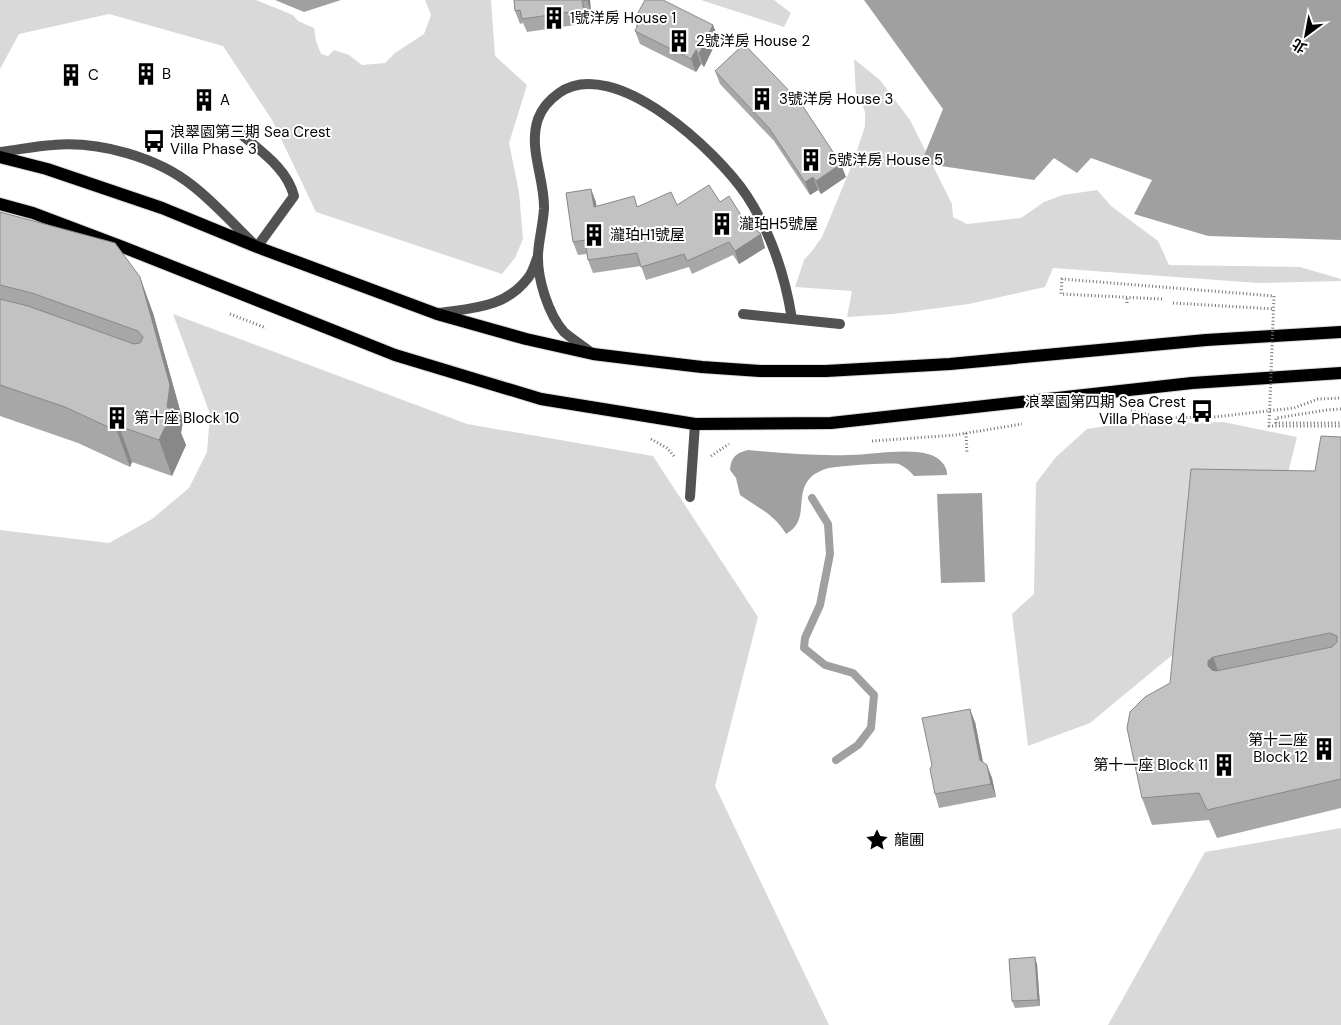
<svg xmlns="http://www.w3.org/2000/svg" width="1341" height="1025" font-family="'DM Sans','Noto Sans TC',sans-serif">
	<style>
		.green { fill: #d9d9d9 }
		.water { fill: #a0a0a0 }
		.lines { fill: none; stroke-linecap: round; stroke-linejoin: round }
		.stream { stroke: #a0a0a0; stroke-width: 8 }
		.primary-casing { stroke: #dbdbdb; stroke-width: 14 }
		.path { stroke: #747474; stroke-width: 3; stroke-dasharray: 1 2.5; stroke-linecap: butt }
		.service { stroke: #525252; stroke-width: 10 }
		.minor { stroke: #525252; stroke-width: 10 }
		.primary { stroke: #000; stroke-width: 12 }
		.path-bridge { stroke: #747474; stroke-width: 3; stroke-dasharray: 1 2.5; stroke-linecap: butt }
		.wall { fill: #a7a7a7 }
		.shaded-wall { fill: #888 }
		.building { fill: #c2c2c2; stroke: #888; fill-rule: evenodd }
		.labels { text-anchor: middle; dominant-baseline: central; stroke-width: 4; stroke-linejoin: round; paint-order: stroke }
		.poi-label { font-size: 15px; fill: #000; stroke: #fff; text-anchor: start }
	</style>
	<rect width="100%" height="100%" fill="#fff"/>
	<!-- green -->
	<path class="green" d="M0,0H256L293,15L298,21L314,28L316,41L321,54L328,56L334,50L349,55L362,65L385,63L395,53L424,34L431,15L425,0H491L495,56L527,85L509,143L519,192L523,239L515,258L502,274L316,212L272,120L223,46L109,14L19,34L0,69Z
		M701,0H774L791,13L784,27Z
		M854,59L880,80L910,120L952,204L953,217L967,224L1021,218L1044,202L1063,195L1097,190L1111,206L1158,241L1169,265L1300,267L1341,279V281L1258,283L1053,268L1045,287L969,304L893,314L847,317L852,291L795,287L804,260L812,251L822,237L854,160L865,126V112L861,101L856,95Z
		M173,314L467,424L653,456L758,617L715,786L829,1025H0V530L109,543L152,519L189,488L207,452L210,414Z
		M1223,422L1297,437L1288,473L1194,469V637L1090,723L1028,746L1012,614L1034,594L1036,483L1056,457L1087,429L1119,424Z
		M1341,828V1025H1108L1205,852Z"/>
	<!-- water -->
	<path class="water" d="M275,0H341L304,12Z
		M864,0H1341V240L1208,236L1134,214L1152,180L1091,158L1077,173L1054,158L1034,180L921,163L943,109Z
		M748,450C781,453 814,456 848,455C873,455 903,448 928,454C937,456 948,465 947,475L914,476C910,471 905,467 899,464C891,462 838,466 829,468C824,469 815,473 811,477C793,495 811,520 786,534C774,514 758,508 740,495L736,478L730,470C731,457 736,453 748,450Z
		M982,493L985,582L941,583L937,494Z"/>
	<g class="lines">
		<!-- stream -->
		<path class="stream" d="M812,498L828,524L830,554L820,605L805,638L804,648L825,665L853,673L874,695L871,728L858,745L836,760"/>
		<defs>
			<path id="primary" d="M0,157L47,169L162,208L257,247L437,314L526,339L593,354L642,360L702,367L760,371H826L950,364L1206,340L1341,332
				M0,204L33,213L123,247L395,355L541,399L695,424L831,423L1192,383L1341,373"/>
		</defs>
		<!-- primary casing -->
		<use href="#primary" class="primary-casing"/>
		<!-- path -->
		<path class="path" d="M1127,303V297
			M1173,303L1274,309
			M230,314L266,328
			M1341,409L1327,410L1276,418V423H1341
			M1131,411L1164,418L1214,417L1294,408L1318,399L1341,398
			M966,433L967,454
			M651,439L667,448L674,456
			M872,441L955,435L1022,424
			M711,456L729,444"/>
		<!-- service -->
		<path class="service" d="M0,152C18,150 35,146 53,145C99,141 157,157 193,186C216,204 236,227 257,247L294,196C287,169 263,153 242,135
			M690,497L695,424"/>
		<!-- minor -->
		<path class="minor" d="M439,313C472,308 505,308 528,278C533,272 535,263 538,256
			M743,314L840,324
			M591,352C583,346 572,339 564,332C548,314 537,278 538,254C539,239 543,224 544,209C545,179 528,149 538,119C542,108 549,100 559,93C614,54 718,152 747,196C771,233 785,275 792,319"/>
		<!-- primary -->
		<use href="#primary" class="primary"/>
		<!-- path-bridge -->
		<path class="path-bridge" d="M1162,299L1061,294L1062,279L1274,296L1269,426H1341"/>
	</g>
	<!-- wall -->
	<path class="wall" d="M514,0H590L591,13L587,14L589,23L527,32L523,23L520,24L515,11Z
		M634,20L713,25L718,38L704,67L701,64L696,72L640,44L635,31L637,27Z
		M715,71L846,177L821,194L818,190L810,195L774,141L720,84Z
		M591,189L596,207L677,205L720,202L744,220L761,234L765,248L739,264L733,255L692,274L689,267L646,280L641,266L593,273L588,260L587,254L578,255L573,242Z
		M0,212L153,313L183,421L181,433L186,445L172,476L132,462L130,467L78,443L0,416Z
		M1341,437V808L1217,838L1209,820L1152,825L1142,798L1170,683Z
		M975,722L983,762L992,778L996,797L939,808L935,794Z
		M1037,964L1040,1006L1015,1008L1012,1001Z"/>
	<!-- shaded-wall -->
	<path class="shaded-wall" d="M587,0H590L591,13Z
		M582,1L587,14L589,23L584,10Z
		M713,25L718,38L704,67L699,54Z
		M696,50L701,64L696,72L691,59Z
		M841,164L846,177L821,194L816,181Z
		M813,177L818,190L810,195L805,182Z
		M591,189L596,202L599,221L594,207Z
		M761,234L765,248L739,264L735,251Z
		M140,277L153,313L183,421L181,433L186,445L172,476L159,440L167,407Z
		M119,426L132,462L130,467L117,431Z
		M1213,657L1223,684L1208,666V661Z
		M970,709L975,722L985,773L980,760Z
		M987,765L992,778L996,797L991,784Z
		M1035,957L1037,964L1040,1006L1038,1000Z"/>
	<!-- building -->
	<path class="building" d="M514,0H587L582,1L584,10L522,19L520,10L515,11Z
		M645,0H663L713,25L699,54L696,50L691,59L635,31L639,22L634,20Z
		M744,44L800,102L841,164L816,181L813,177L805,182L769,128L715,71Z
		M709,185L720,202L729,196L744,220L761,234L735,251L729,242L687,261L684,254L641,267L637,253L588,260L585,240L573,242L566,193L591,189L594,207L634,196L637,207L671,192L677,205Z
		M0,212L115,243L140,277L170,385L167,407L173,410L159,440L119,426L117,431L65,407L0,385V299L28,306L134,344L140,343L143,337L138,331L32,293L0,285Z
		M1321,436L1341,437V779L1207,810L1199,793L1142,798L1127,728L1130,712L1145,697L1170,683L1191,469L1315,471ZM1330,633L1337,636V642L1332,647L1216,671L1212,670L1208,666V661L1213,657Z
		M970,709L980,760L987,765L991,784L935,794L930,769L932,765L922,718Z
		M1035,957L1038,1000L1012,1001L1009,959Z"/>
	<!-- icons -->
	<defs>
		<symbol id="building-bare" viewBox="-9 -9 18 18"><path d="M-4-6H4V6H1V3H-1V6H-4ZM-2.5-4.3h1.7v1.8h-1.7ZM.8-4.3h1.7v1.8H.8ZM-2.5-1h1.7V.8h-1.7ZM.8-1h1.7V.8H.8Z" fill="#000" stroke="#fff" stroke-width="2.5" paint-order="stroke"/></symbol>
		<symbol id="bus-bare" viewBox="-9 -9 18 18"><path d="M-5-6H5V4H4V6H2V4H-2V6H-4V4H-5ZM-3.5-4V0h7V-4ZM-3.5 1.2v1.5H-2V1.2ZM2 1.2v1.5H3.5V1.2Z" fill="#000" stroke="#fff" stroke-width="2.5" paint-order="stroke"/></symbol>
		<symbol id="sight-bare" viewBox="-9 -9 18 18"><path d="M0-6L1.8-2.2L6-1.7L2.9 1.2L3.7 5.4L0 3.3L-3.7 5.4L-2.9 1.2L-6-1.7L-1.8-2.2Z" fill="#000" stroke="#fff" stroke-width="2.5" paint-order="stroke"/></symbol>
	</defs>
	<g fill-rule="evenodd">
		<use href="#building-bare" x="538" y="2" width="32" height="32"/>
		<use href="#building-bare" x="663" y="25" width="32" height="32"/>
		<use href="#building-bare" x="130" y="58" width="32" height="32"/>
		<use href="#building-bare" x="55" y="59" width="32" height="32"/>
		<use href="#building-bare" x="746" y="83" width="32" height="32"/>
		<use href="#building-bare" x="188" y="84" width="32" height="32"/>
		<use href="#bus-bare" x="138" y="125" width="32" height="32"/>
		<use href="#building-bare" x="795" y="144" width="32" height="32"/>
		<use href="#building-bare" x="706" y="208" width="32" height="32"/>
		<use href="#building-bare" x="578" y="219" width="32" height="32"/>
		<use href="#bus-bare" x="1186" y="395" width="32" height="32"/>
		<use href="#building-bare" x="101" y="402" width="32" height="32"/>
		<use href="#building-bare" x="1308" y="733" width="32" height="32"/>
		<use href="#building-bare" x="1208" y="749" width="32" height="32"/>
		<use href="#sight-bare" x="861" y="824" width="32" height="32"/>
	</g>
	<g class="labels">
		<!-- poi labels -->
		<g class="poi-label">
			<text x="570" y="18">1號洋房 House 1</text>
			<text x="696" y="41">2號洋房 House 2</text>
			<text x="162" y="74">B</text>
			<text x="88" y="75">C</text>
			<text x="779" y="99">3號洋房 House 3</text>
			<text x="220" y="100">A</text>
			<text x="170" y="132">浪翠園第三期 Sea Crest<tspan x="170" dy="17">Villa Phase 3</tspan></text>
			<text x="828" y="160">5號洋房 House 5</text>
			<text x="739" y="224">瀧珀H5號屋</text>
			<text x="610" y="235">瀧珀H1號屋</text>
			<text x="1186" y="402" text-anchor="end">浪翠園第四期 Sea Crest<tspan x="1186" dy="17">Villa Phase 4</tspan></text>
			<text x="134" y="418">第十座 Block 10</text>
			<text x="1308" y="740" text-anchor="end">第十二座<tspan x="1308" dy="17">Block 12</tspan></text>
			<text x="1208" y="765" text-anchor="end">第十一座 Block 11</text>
			<text x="894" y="840">龍圃</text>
		</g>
	</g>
	<!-- north arrow -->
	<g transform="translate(1306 35) rotate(212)" stroke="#ffffff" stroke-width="4" paint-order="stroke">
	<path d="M0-4L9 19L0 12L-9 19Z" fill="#000000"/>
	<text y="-8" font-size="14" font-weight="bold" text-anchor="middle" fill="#000000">北</text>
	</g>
</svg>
